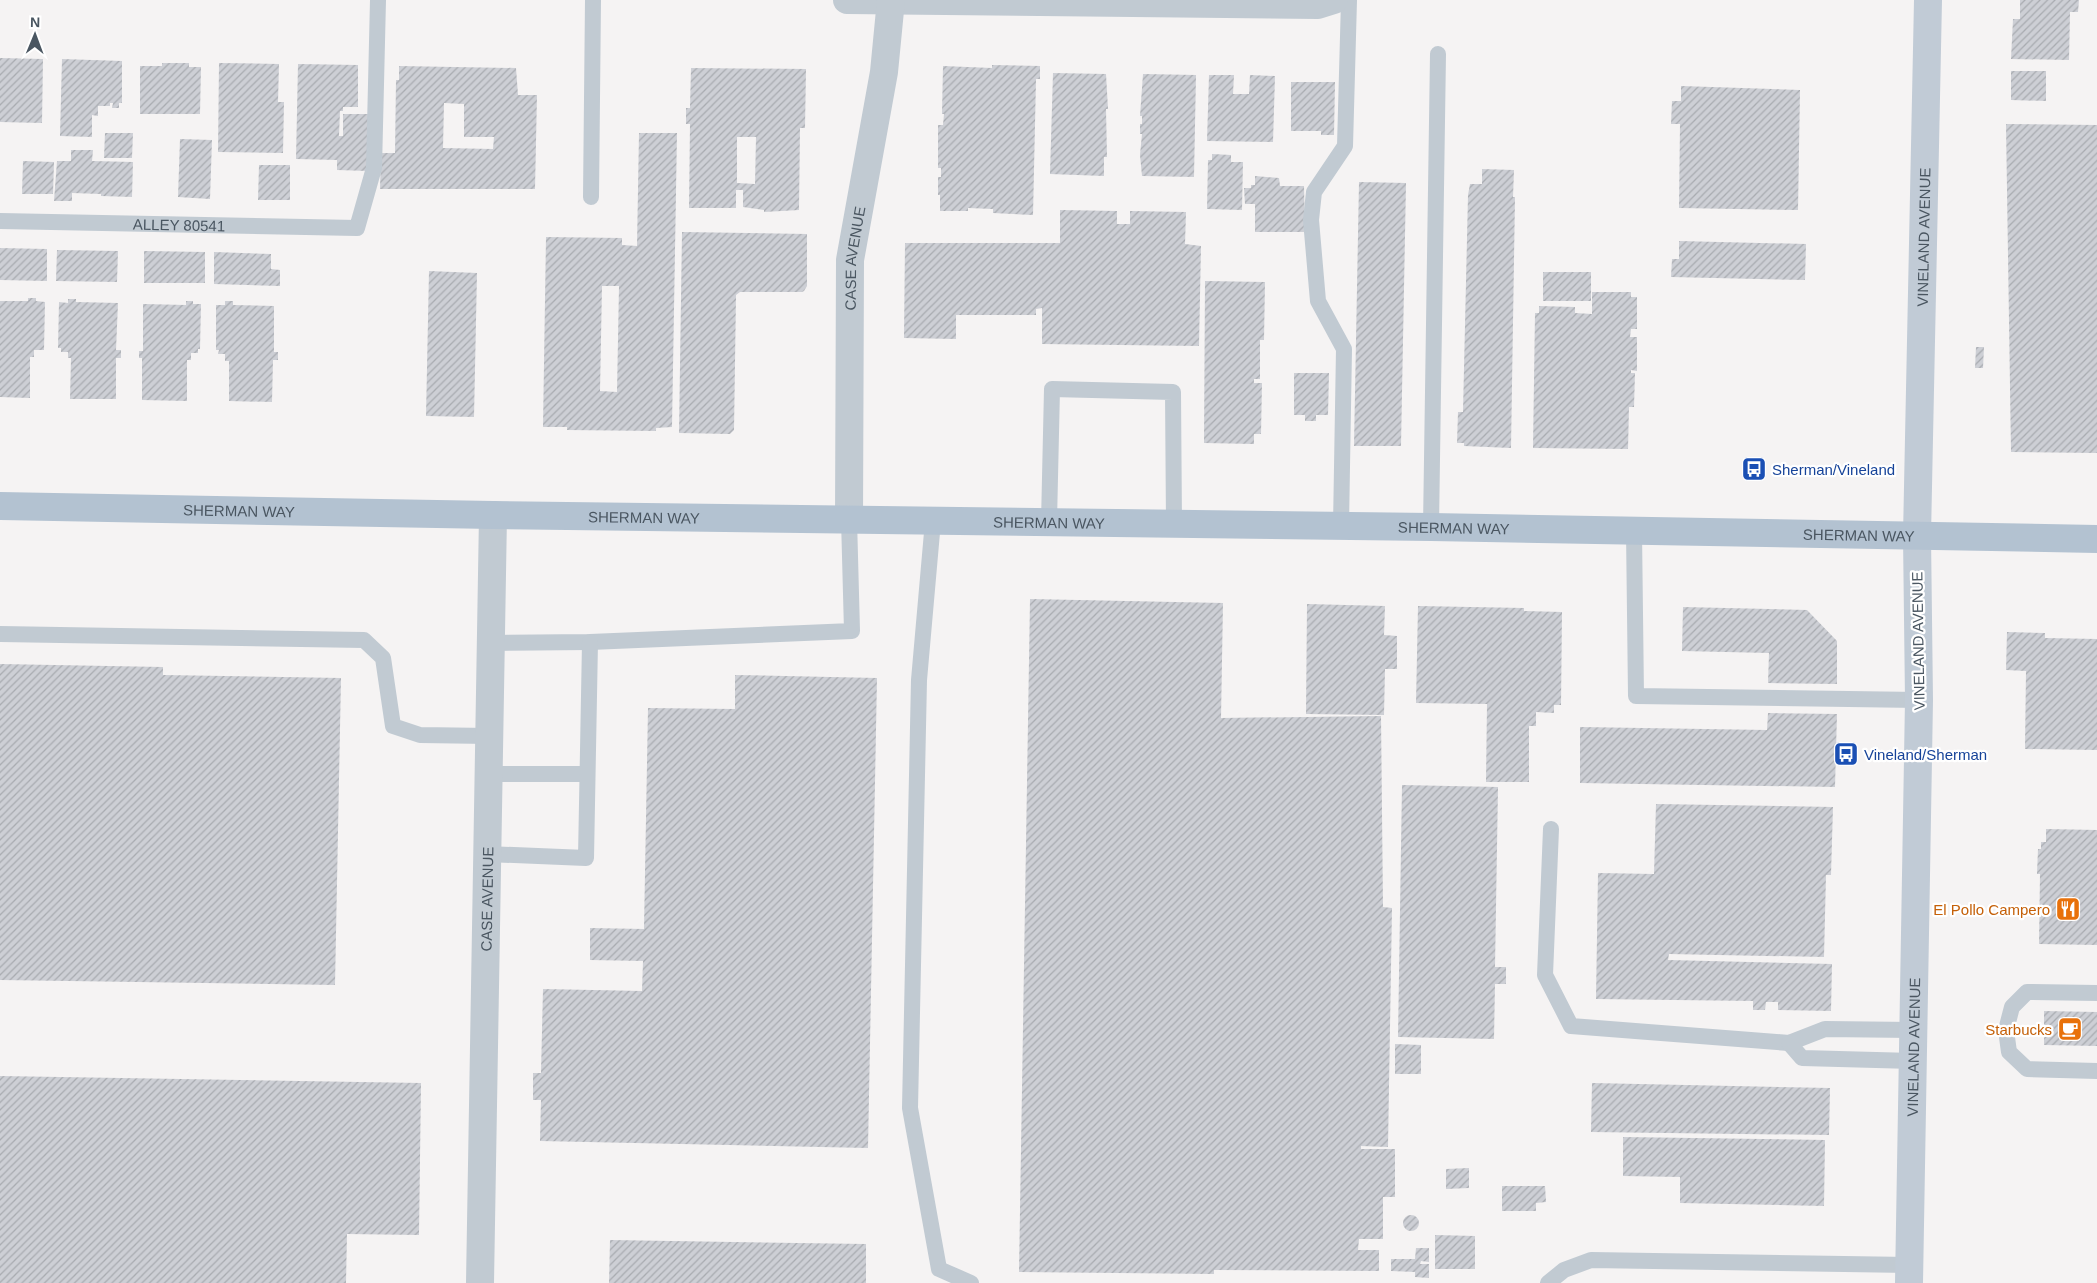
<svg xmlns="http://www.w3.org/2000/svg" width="2097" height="1283" font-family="Arial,sans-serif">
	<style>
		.building { fill: url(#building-hatch); fill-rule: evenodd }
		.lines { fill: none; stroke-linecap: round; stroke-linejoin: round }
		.lane { stroke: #c1cad2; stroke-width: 16 }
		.street { stroke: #c1cad2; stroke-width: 28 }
		.secondary { stroke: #c1cbd6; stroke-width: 28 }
		.primary { stroke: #b3c2d1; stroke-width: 28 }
		.labels { text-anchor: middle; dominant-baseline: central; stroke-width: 4.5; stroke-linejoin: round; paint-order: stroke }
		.street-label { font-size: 15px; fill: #4a5661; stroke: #fff }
		.transit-label { font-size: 15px; fill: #164399; stroke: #fff; text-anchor: start }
		.food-label { font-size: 15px; fill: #c56008; stroke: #fff; text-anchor: end }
	</style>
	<defs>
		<pattern id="building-hatch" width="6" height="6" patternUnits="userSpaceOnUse" patternTransform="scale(1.25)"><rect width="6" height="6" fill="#cdcfd5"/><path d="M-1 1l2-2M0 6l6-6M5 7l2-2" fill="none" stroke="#a8abb0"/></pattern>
	</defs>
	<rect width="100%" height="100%" fill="#f5f3f3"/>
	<!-- building -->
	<path class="building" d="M2020,0H2079L2078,12H2070L2069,60L2011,59L2013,19H2020Z
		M0,58L43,59L42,123L0,122Z
		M62,59L122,61V103H119V108H112L113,103H110V106H98V116L92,115V137L60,136Z
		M162,63H189V67H201L200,114H140V66H162Z
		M219,63L279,64L278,102H284L283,153L218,152Z
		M298,64L358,65V107H343V111H340L339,136H343V114H369L368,171L337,170V160L296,159Z
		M992,65L1040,66V79H1036L1033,215L993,213V209L968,208V211H940V195H938V177H941V168H938V125H943L944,114H942L943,66L992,68Z
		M399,66L516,68L518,95H537L535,189H380L381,153H395L396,80H399ZM444,103L464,104V137H494L493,149L443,148Z
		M691,68L806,69L805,128H800L799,210L764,212V210L743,207V190H736V208H689L690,124H686V108H690ZM737,137H756L755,184L737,183Z
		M2011,71H2046V101L2011,100Z
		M1053,73L1106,74L1108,109H1106L1107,157H1104V176L1050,174Z
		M1143,74L1196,75L1194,177L1142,176L1140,155L1142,134H1140V124H1142V116H1140Z
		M1209,75H1234L1233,94H1249L1250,75L1275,76L1273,142L1207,141Z
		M1291,82H1335L1334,135H1321V131H1291Z
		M1681,86L1800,90L1798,210L1679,208L1680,124H1671L1672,101H1681Z
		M2006,124L2097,125V453L2011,452Z
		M105,133H133L132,158H104Z
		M639,133H677L672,427L656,428V431L567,430V427H543L546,237L622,238V245L637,246ZM602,286H619L617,392L600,391Z
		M180,139L212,140L210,199L178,197Z
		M71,150H93L92,161L133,162L132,197L101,196V194L72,193V201H54L57,161H71Z
		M1212,154L1231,155V162H1243L1242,210L1207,209L1208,160H1212Z
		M23,161L54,162L53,194H22Z
		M259,165H290V200H258Z
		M1482,169L1514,170L1513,197H1515L1511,448L1464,446V443H1457L1458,412H1463L1468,195L1470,184H1482Z
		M1255,176L1279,178L1280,186H1304L1305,232H1255V204H1245L1244,188H1251V185H1255Z
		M1359,182L1406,183L1401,446H1354Z
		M1060,210L1117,211V224H1130V211L1186,212L1185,244L1201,246L1199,346L1042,344V308L1036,309V315H956V339L904,338L905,243H1060Z
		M682,232L807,234V286L804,291L802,292H740L736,295L734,430L730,434L679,433Z
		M1679,241L1806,244L1805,280L1671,277L1672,259H1679Z
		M0,248L47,249V281L0,280Z
		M57,250L118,251L117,282L56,281Z
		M144,251L205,252V283H144Z
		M214,252L271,254V269L280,270V286L214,284Z
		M429,271L477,273L474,417L426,416Z
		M1543,272H1591V301H1543Z
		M1205,281L1265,282L1264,340H1260V379H1254V383H1262L1261,434H1254V444L1204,443Z
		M1592,292H1631V297H1637V329H1631L1630,337H1637V371L1631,370V373H1635L1634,407H1629L1628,449L1533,448L1535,313H1539V306L1575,307V313L1592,314Z
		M28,298H36V301L45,302L44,350H34V357H30V398L0,397V301H28Z
		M68,299H76V302L118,303L116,350H121V358H116V399H70L71,358H68V352H61V348H58L59,302L68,303Z
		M186,301H193V304H201L200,349H198V353H191V360H187V401L142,400V358H139V351H143V304L186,305Z
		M225,301H233V305L274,306V352H278V360H273L272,402L229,401V361H225V354H218L219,350H216V305H225Z
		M1976,347H1984L1983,368H1975Z
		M1294,373H1329L1328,415H1316V421H1305V415H1294Z
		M1030,599L1223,603L1221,718L1381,716L1383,907L1392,908L1388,1147L1361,1146V1149H1395V1197H1383V1239H1359L1358,1250H1379V1271L1214,1270V1274L1019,1272Z
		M1307,604L1385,606L1384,635L1397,636V669H1385L1384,715L1306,714Z
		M1418,606L1524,608V611L1562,612L1561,705H1554V713L1536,712V726H1529V782H1486L1487,704L1416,703Z
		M1683,607L1807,610L1837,641V684L1768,683L1769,653L1682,651Z
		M2007,632L2045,633V638L2097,639V750L2025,749L2026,671L2006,670Z
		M0,664L163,667V675L341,678L335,985L0,980Z
		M735,675L877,678L868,1148L540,1141L541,1100H533V1073H541L543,989L642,991L643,961L590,960V928L644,929L648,708L735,709Z
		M1768,713L1837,714L1835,787L1580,783V727L1767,730Z
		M1402,785L1498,787L1495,967H1506V984H1495L1494,1039L1398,1037Z
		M1656,804L1833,807L1831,875H1826L1824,957L1669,954L1668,960L1832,964L1831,1011L1778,1010V1002H1766L1765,1010H1753V1001L1596,999L1598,873L1654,874Z
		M2046,829L2097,830V945L2039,944L2040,874H2037L2038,849H2041V842H2046Z
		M2044,1011L2097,1012V1046L2044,1045Z
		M1395,1044L1421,1045V1074H1395Z
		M0,1076L421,1083L419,1235L347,1234L346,1283H0Z
		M1592,1083L1830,1088L1829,1135L1591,1132Z
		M1623,1137L1825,1140L1824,1206L1680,1203V1177L1623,1176Z
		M1469,1168V1188L1446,1189V1169Z
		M1502,1186H1545L1546,1202L1536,1203V1211H1502Z
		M1403 1223a8 8 0 1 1 16 0a8 8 0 1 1-16 0Z
		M1435,1235L1475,1236V1269H1435Z
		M610,1240L866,1244V1283H609Z
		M1416,1248H1429V1262L1421,1261L1420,1264H1429V1278L1415,1277V1272L1391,1271V1259H1415Z"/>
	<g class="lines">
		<!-- lane -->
		<g class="lane">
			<path d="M591,197L593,0"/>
			<path id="s1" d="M0,221L357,228L374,168L378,0"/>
			<path d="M933,521L919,680L910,1108L939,1269L971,1283"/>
			<path d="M1049,522L1052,389L1173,392L1174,524"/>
			<path d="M1341,526L1344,349L1318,301L1311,220L1314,192L1345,146L1349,0"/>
			<path d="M1431,527L1438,54"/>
			<path d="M1634,531L1636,696L1919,700"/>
			<path d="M0,634L364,640L383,658L393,726L420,735L489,736"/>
			<path d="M490,643L590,642L852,631L849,519"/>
			<path d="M489,774H587"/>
			<path d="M1551,829L1545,975L1571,1026L1789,1043L1825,1029L1913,1030"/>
			<path d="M487,854L586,858L590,642"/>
			<path d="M2097,993L2027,992L2012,1007L2006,1030L2009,1052L2027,1069L2097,1071"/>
			<path d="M1789,1043L1802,1058L1913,1061"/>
			<path d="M1548,1283L1564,1270L1591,1260L1910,1265"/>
		</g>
		<!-- street -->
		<g class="street">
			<path d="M847,0L1318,5L1334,0"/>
			<path id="s2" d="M849,519L850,260L884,72L891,0"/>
			<path id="s3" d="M480,1283L493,515"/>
		</g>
		<!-- secondary -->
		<path class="secondary" id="s4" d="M1909,1283L1919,700L1917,536L1928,0"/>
		<!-- primary -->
		<path class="primary" id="s5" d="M0,506L493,515L1431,527L2097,539"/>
	</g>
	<!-- icons -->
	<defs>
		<symbol id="bus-square" viewBox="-11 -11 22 22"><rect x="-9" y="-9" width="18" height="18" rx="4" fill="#1a4fb4" stroke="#fff"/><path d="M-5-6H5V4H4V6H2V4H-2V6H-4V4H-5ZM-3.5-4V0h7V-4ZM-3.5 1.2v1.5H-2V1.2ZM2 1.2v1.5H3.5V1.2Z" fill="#fff"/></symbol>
		<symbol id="restaurant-square" viewBox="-11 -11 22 22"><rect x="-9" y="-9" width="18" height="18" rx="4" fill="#e8710a" stroke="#fff"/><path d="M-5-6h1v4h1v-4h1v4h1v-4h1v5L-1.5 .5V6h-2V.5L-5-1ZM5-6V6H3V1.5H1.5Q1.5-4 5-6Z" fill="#fff"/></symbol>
		<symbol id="cafe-square" viewBox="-11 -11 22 22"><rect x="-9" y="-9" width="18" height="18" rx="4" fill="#e8710a" stroke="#fff"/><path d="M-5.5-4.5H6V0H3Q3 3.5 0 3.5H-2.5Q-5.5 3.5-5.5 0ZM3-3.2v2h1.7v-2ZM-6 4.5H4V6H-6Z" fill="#fff"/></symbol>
	</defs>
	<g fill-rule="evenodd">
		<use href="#bus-square" x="1740" y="455" width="28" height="28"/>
		<use href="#bus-square" x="1832" y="740" width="28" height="28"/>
		<use href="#restaurant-square" x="2054" y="895" width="28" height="28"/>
		<use href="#cafe-square" x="2056" y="1015" width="28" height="28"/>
	</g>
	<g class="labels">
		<!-- street labels -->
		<g class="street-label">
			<text stroke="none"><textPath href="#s1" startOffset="179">ALLEY 80541</textPath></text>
			<text stroke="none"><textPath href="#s4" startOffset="1046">VINELAND AVENUE</textPath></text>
			<text stroke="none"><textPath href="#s2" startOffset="261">CASE AVENUE</textPath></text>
			<text stroke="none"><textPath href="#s5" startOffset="239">SHERMAN WAY</textPath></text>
			<text stroke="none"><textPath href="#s5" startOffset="644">SHERMAN WAY</textPath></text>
			<text stroke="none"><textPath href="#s5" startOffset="1049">SHERMAN WAY</textPath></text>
			<text stroke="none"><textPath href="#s5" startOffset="1454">SHERMAN WAY</textPath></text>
			<text stroke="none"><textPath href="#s5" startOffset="1859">SHERMAN WAY</textPath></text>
			<text transform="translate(1918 641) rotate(-91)">VINELAND AVENUE</text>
			<text stroke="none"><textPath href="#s3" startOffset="384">CASE AVENUE</textPath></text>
			<text stroke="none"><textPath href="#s4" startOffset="236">VINELAND AVENUE</textPath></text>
		</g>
		<!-- transit labels -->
		<g class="transit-label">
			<text x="1772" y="469">Sherman/Vineland</text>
			<text x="1864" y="754">Vineland/Sherman</text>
		</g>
		<!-- food labels -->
		<g class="food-label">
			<text x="2050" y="909">El Pollo Campero</text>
			<text x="2052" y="1029">Starbucks</text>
		</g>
	</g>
	<!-- north arrow -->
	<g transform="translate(35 35) rotate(1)" stroke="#ffffff" stroke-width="4" paint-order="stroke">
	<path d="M0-4L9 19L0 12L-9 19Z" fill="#4a5661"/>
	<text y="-8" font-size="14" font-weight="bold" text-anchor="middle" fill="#4a5661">N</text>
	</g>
</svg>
